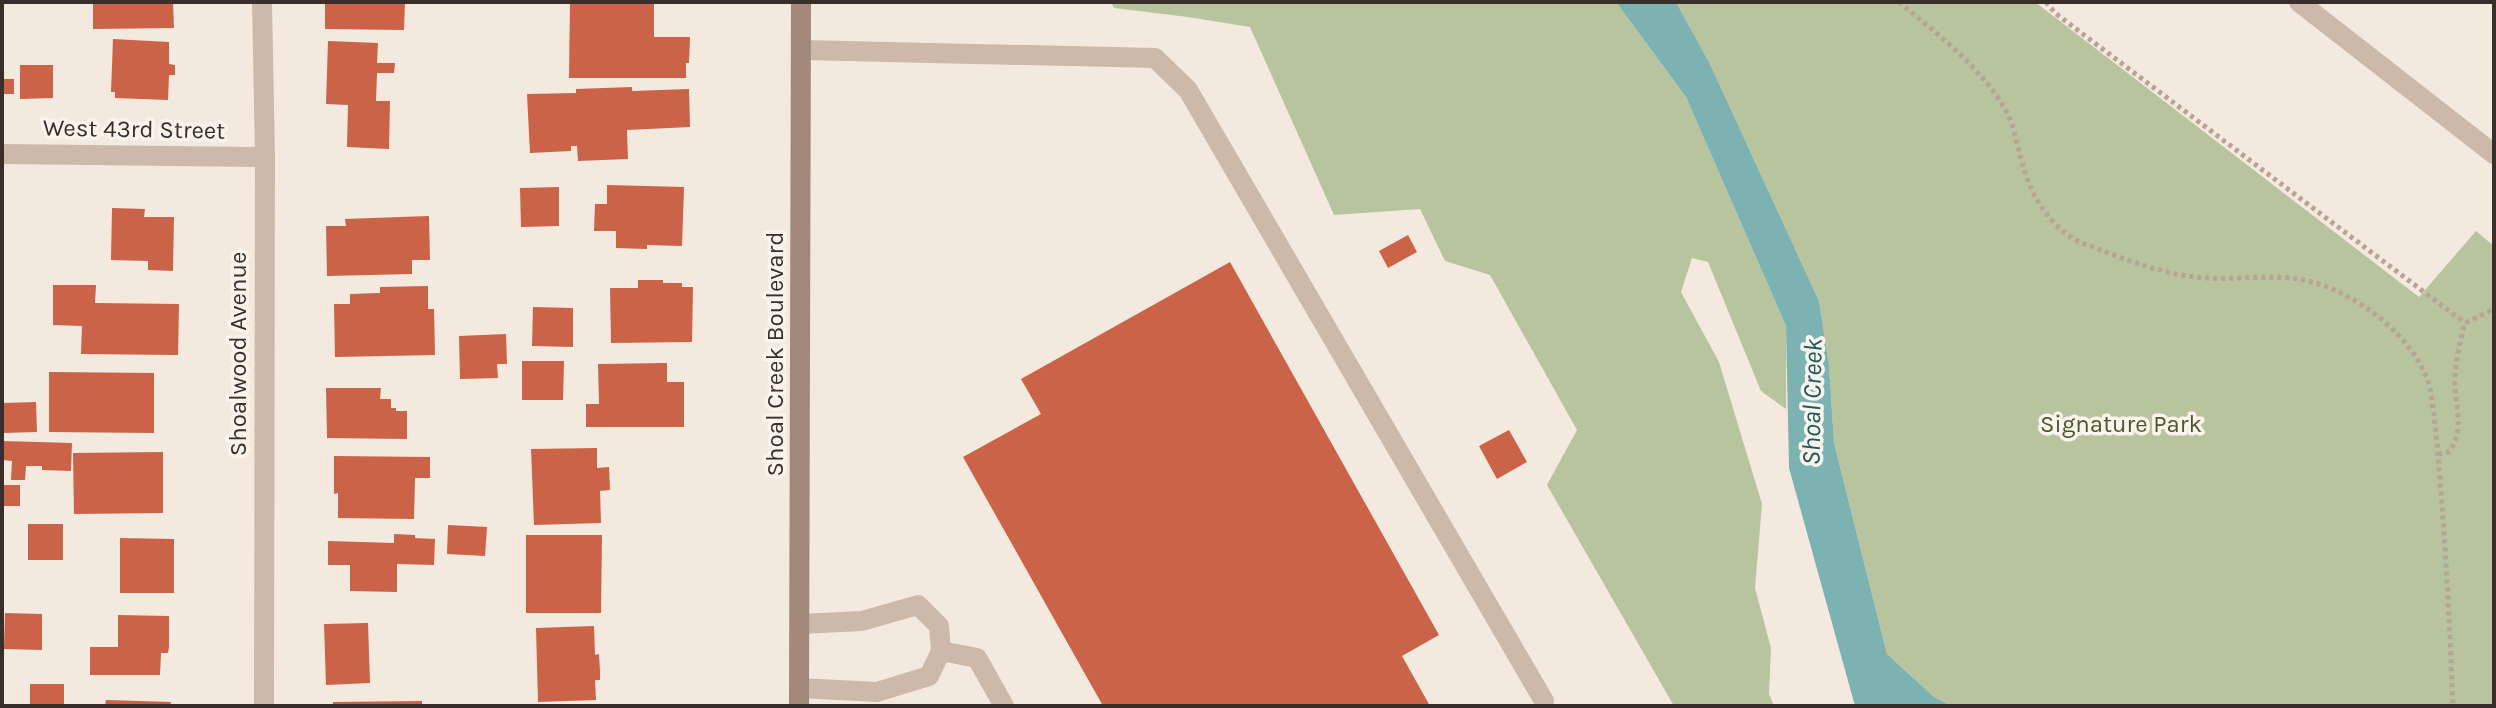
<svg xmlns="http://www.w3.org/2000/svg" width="2496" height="708" font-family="Karla,sans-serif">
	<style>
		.green { fill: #b8c49e }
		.water { fill: #7db2b2 }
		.building { fill: #ca6347 }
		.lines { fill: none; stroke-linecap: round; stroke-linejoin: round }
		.path { stroke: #b9a394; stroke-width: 5; stroke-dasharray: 4 4; stroke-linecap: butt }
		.lane { stroke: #cdb9aa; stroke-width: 20 }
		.street { stroke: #cdb9aa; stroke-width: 20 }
		.secondary { stroke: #a1887b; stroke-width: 20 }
		.labels { text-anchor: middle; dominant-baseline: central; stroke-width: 7; stroke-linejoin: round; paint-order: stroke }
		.street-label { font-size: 24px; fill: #3a2e2a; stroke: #fbf4ec }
		.park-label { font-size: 24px; fill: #4a592d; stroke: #fbf4ec }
		.water-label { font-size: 26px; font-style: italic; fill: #1d5b5d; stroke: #fbf4ec }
	</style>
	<rect width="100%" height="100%" fill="#f4e9df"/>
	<!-- green -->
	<path class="green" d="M1111,2H1616L1686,97L1786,326V409L1761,391L1708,262L1692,258L1681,292L1719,362L1762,504L1755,588L1771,648L1769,694L1774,706H1674L1547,485L1577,430L1490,275L1445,261L1420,209L1334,215L1250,27L1188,17L1114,8Z
		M1676,2H2035L2419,297L2476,231L2494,246V706H1952L1934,697L1887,654L1834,443L1829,365L1819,301L1710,64Z"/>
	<!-- water -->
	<path class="water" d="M1616,2H1676L1710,64L1819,301L1829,365L1834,443L1887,654L1934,697L1952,706H1855L1789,468L1786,326L1686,97Z"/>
	<!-- building -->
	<path class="building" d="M93,2H173L174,28L93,29Z
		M325,2H405L404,30L325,29Z
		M570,2H654V37H690L689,63H686V78H569Z
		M113,39L169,42V64L175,65V75H169L168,100L115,98V92H111Z
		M328,41L378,43L377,63H395L394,73H377L376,101H390L389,149L347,147L348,105L326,104Z
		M20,65H53V98L20,99Z
		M2,79H14V94H2Z
		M632,87V91L689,89L690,127L627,130L628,159L578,161L577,146H571V151L530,153L527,94L576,93V89Z
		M607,185L684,187L682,246L647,245V249L616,248V231H594L595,204H607Z
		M559,187V226L521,227L520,188Z
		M112,208L145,209L144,217H174L173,271L148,270V261L111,260Z
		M429,216L430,260H412V274L327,276L326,226H346L345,219Z
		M1408,235L1417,252L1388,268L1379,251Z
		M1230,262L1439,635L1402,656L1430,706H1103L963,457L1041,414L1021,379Z
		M638,280H663V283H682V287H693L692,342L611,343L610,288H638Z
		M53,285H96L95,303L179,304L178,355L81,354L82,326L53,325Z
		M428,286V309H434L435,355L335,357L334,304H350V294L380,293V287Z
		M533,307L573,308V347L532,346Z
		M506,334L507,364H497L498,378L460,379L459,336Z
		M522,361H564L563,400H522Z
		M667,363V382H684V427H586V404H599L598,364Z
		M49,372L154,373V433L49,432Z
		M326,388H381L380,399H391V408H396V411H407V439L327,438Z
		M36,402L37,432L3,433L2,403Z
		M1509,430L1527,462L1497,479L1479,446Z
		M2,441L72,443L71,471L42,470V466H26L25,480H11L12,461L2,460Z
		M597,448V468L609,467L610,490L600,491L601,523L534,525L531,449Z
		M163,452V513L74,514L73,453Z
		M334,456L430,457V478H415L414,519L338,518V493L334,494Z
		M2,485H20V506H2Z
		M28,524H63V560H28Z
		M448,525L487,527L485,556L447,554Z
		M394,534L415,535V538L435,539L434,565L397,564V592L350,591V565H328V541L394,543Z
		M526,535H602L601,613H526Z
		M120,538L174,539V593H120Z
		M5,613L42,614V650L4,649Z
		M118,615L169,616V647L168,653H161L160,675H90V647H118Z
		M368,623L370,683L326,685L324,624Z
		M594,626L595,655L599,654L600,671V680H595L596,700L538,702L536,628Z
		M30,684H64V706H30Z
		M106,700L171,702L170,706H105Z
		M422,701V706H333V702Z"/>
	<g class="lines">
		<!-- path -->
		<path class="path" d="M1899,2C1937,34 1979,65 2005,109C2015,126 2017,147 2023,166C2031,195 2048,223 2074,239C2080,243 2089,245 2096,248C2131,262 2169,276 2207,278C2238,280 2273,274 2304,280C2353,290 2414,335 2429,385C2432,394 2432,405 2434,414C2444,511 2449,609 2453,706
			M2046,2L2055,13L2465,323
			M2438,454L2449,452C2466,429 2454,405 2455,379C2456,359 2460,342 2465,323L2494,309"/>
		<!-- lane -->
		<path class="lane" d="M801,50L1155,58L1188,90L1544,701
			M941,651L977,658L1004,706
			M799,688L877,692L929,676L941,651L939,626L918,605L862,621L800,624"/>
		<!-- street -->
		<path class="street" d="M262,2L265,157L264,706
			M2299,2L2494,154
			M2,154L265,157"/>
		<!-- secondary -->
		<path class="secondary" d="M799,706L801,2"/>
	</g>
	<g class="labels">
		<!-- street labels -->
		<g class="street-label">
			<text transform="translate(134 129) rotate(1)">West 43rd Street</text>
			<text transform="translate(238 354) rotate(-90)">Shoalwood Avenue</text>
			<text transform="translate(775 354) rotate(-90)">Shoal Creek Boulevard</text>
		</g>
		<!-- park labels -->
		<g class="park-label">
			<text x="2121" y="424">Signature Park</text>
		</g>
		<!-- water labels -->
		<g class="water-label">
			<text transform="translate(1812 402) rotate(-89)">Shoal Creek</text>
		</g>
	</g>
	<!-- border -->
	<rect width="2496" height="708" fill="none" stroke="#3a2e2a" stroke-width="8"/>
</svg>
